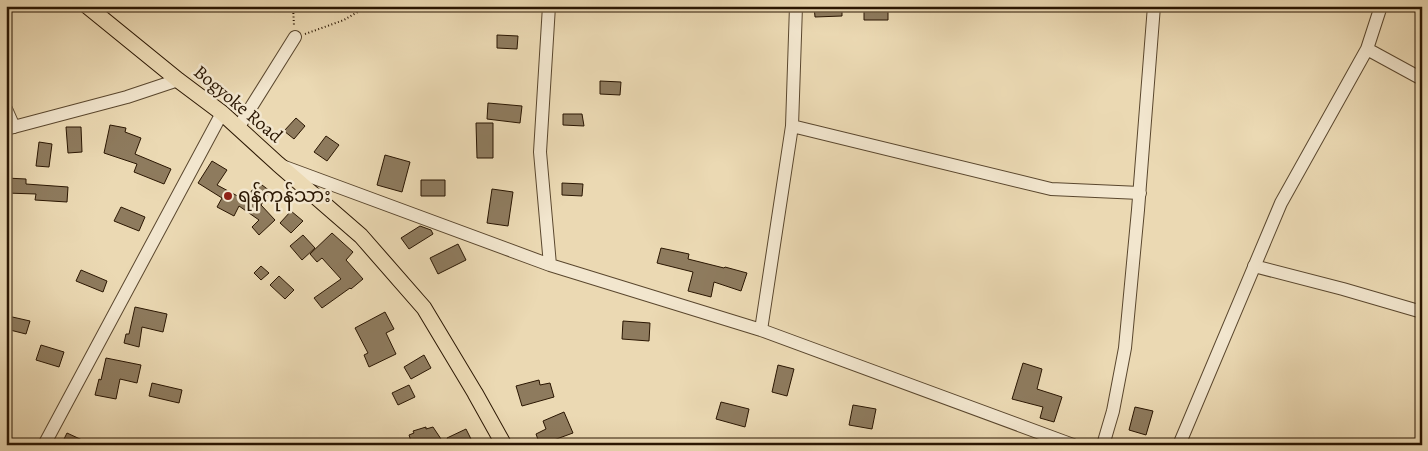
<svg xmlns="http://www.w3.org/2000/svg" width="1428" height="451" font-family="Alegreya,'Noto Sans Myanmar',serif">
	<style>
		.building { fill: #8e7b5e; stroke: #2a1602 }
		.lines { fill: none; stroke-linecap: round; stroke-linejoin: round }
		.minor-casing { stroke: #5a472e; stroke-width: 14 }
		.major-casing { stroke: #2a1602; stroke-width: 17 }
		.path { stroke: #2a1602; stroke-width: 2; stroke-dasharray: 1 2.5; stroke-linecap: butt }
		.minor { stroke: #f2e6ce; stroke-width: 12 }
		.major { stroke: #ebd9b3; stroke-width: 15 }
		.poi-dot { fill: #8f2418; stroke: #f2e6ce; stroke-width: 2 }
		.labels { text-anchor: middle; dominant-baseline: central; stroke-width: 5; stroke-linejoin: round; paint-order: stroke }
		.street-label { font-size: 19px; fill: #2a1602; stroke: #f2e6ce }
		.poi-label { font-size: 19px; fill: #2a1602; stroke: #f2e6ce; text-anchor: start }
	</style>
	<rect width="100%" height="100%" fill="#ebd9b3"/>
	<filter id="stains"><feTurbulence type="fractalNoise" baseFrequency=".004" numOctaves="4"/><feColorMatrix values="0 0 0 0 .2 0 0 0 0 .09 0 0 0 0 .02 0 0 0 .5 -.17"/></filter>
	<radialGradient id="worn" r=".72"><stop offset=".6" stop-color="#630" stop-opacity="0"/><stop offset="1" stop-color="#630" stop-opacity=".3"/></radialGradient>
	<!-- building -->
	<path class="building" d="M814,6H842V16L815,17Z
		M864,6H888V20H864Z
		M497,35L518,36L517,49L497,48Z
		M600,81L621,82L620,95L600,94Z
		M488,103L522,106L520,123L487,119Z
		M563,114H582L584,126L563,125Z
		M296,118L305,126L294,139L284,131Z
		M476,123H493V158H477Z
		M110,125L126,128L125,132L141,138L135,154L171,169L164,184L134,172L137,164L104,153Z
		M66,127H81L82,152L68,153Z
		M326,136L339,145L327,161L314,152Z
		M39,142L52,144L49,167L36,166Z
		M385,155L410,162L402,192L377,185Z
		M212,161L227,170L217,185L245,200L258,182L270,191L261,205L275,220L259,235L252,227L259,220L239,206L234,216L217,207L222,198L198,183Z
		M6,178L26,179V184L68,187L67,202L35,200L36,194L6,193Z
		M421,180H445V196H421Z
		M562,183L583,184L582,196L562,195Z
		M492,189L513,192L508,226L487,223Z
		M121,207L145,217L139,231L114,221Z
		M291,211L303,221L291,233L280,223Z
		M420,226L431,230L433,234L409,249L401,238Z
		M332,233L353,252L346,260L363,279L351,289L350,288L322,308L314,298L341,279L322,258L317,262L310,254Z
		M303,235L315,248L302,260L290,246Z
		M458,244L466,260L438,274L430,258Z
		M661,248L689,254L688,259L724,268L725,267L747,273L741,291L714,282L711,297L688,291L693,272L657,263Z
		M261,266L269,273L261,280L254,273Z
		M81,270L107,281L103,292L76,281Z
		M279,276L294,290L285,299L270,285Z
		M135,307L167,314L163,332L142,327L139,347L124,343L126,334H129Z
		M385,312L394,329L386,333L396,354L369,367L364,355L368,353L355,328Z
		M8,316L30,321L26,334L6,329Z
		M623,321L650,323L649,341L622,339Z
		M41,345L64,352L59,367L36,360Z
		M424,355L431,368L411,379L404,367Z
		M106,358L141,365L137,383L120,379L116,399L95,395L99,379L101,380Z
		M1023,363L1042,369L1037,389L1062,397L1054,422L1040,418L1043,407L1012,399Z
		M778,365L794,369L787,396L772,392Z
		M539,380L540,385L550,383L554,397L522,406L516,386Z
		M152,383L182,390L179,403L149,396Z
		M409,385L415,397L398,405L392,393Z
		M721,402L749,409L745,427L716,419Z
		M853,405L876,409L872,429L849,425Z
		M1135,407L1153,411L1146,435L1129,430Z
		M564,412L573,433L540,445L536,434L546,429L543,421Z
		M426,427V429L433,427L441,439L424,445H419L418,442L412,444L409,435L414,433L413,431Z
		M466,429L472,441L463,445H450L447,438Z
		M67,433L93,445H61Z"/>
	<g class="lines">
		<defs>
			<path id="minor" d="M549,6L540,152L550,265
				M1367,49L1422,79
				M6,109L14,127
				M792,126L1051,189L1140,193
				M238,128L295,37
				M6,129L127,97L178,80
				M282,166L550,265L761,330L1073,445
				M1254,266L1343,289L1422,312
				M761,330L792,126L796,6
				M44,445L222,113
				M1103,445L1113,411L1125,348L1138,210L1154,6
				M1179,445L1281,203L1367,49L1381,6"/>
			<path id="major" d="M87,6L178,80L222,113L278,164L361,236L424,308L475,393L504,445"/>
		</defs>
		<!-- minor casing -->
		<use href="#minor" class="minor-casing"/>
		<!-- major casing -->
		<use href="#major" class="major-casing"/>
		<!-- path -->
		<path class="path" d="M293,6L294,26
			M305,34L344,20L368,6"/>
		<!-- minor -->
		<use href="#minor" class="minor"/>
		<!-- major -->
		<use href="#major" class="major"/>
	</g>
	<!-- markers -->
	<circle class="poi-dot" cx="228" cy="196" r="5"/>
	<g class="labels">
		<!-- street labels -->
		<g class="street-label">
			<text transform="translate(238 104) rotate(40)">Bogyoke Road</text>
		</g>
		<!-- poi labels -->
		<g class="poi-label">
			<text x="238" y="196">ရန်ကုန်သား</text>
		</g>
	</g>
	<!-- margin -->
	<rect width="1428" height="451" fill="none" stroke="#ebd9b3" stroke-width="25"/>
	<rect x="8" y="8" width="1413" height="436" fill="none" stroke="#2a1602" stroke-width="2.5"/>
	<rect x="12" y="12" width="1403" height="426" fill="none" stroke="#2a1602"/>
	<rect width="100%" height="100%" filter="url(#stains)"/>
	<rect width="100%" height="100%" fill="url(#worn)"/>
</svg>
